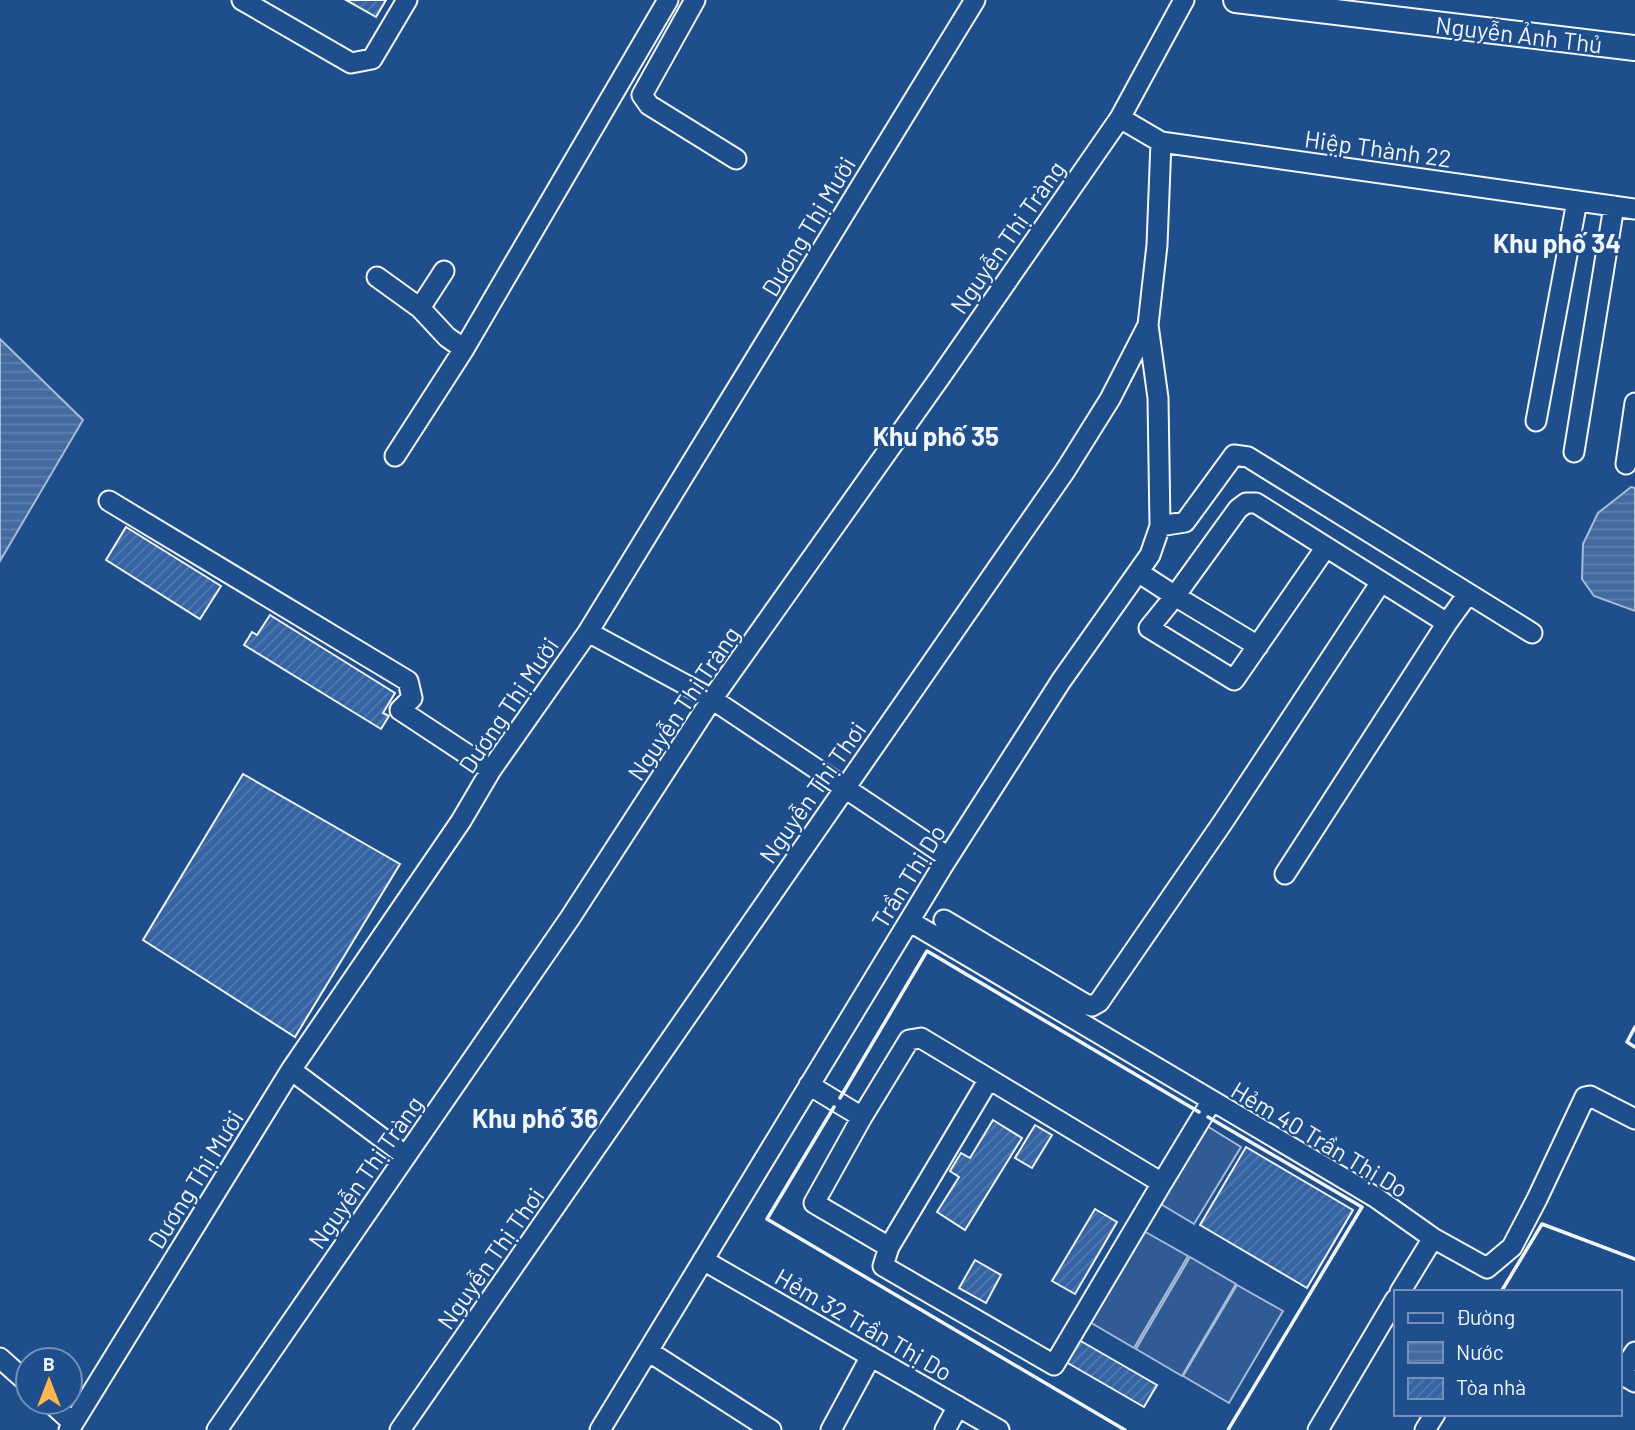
<svg xmlns="http://www.w3.org/2000/svg" width="1635" height="1430" font-family="Barlow,sans-serif">
	<style>
		.pitch { fill: #305b95; stroke: #a8bbd7; stroke-width: 2 }
		.water { fill: url(#water-rules); stroke: #a8bbd7; stroke-width: 2 }
		.building { fill: url(#building-hatch); stroke: #f2f6ff; stroke-width: 2 }
		.lines { fill: none; stroke-linecap: round; stroke-linejoin: round }
		.minor-casing { stroke: #f2f6ff; stroke-width: 23 }
		.major-casing { stroke: #f2f6ff; stroke-width: 28 }
		.minor { stroke: #1f4e8c; stroke-width: 19 }
		.major { stroke: #1f4e8c; stroke-width: 24 }
		.wall { stroke: #f2f6ff; stroke-width: 3.5 }
		.labels { text-anchor: middle; dominant-baseline: central; stroke-width: 5; stroke-linejoin: round; paint-order: stroke }
		.street-label { font-size: 24px; fill: #f2f6ff; stroke: #1f4e8c }
		.neighbourhood-label { font-size: 26px; font-weight: bold; fill: #f2f6ff; stroke: #1f4e8c }
	</style>
	<defs>
		<pattern id="water-rules" width="6" height="5" patternUnits="userSpaceOnUse" patternTransform="scale(1.75)"><rect width="6" height="5" fill="#446ba0"/><path d="M0 2.5h6" fill="none" stroke="#5f81ae"/></pattern>
		<pattern id="building-hatch" width="6" height="6" patternUnits="userSpaceOnUse" patternTransform="scale(1.75)"><rect width="6" height="6" fill="#3563a3"/><path d="M-1 1l2-2M0 6l6-6M5 7l2-2" fill="none" stroke="#537ab1"/></pattern>
	</defs>
	<rect width="100%" height="100%" fill="#1f4e8c"/>
	<!-- pitch -->
	<path class="pitch" d="M1207,1126L1241,1147L1194,1224L1159,1203Z
		M1142,1230L1188,1256L1134,1348L1088,1321Z
		M1190,1257L1236,1284L1182,1376L1136,1349Z
		M1237,1285L1283,1311L1229,1403L1183,1376Z"/>
	<!-- water -->
	<path class="water" d="M0,339L83,420L0,561Z
		M1631,487L1635,488V611L1594,596L1582,579L1583,544L1598,513Z"/>
	<!-- building -->
	<path class="building" d="M346,0H386L376,17Z
		M126,527L221,586L200,619L106,560Z
		M270,615L395,693L383,713L389,716L381,729L244,645L252,632L257,635Z
		M243,774L400,864L295,1037L143,940Z
		M993,1120L1022,1138L965,1230L937,1212L959,1177L950,1171L961,1153L970,1158Z
		M1035,1125L1052,1135L1032,1168L1015,1158Z
		M1246,1147L1353,1210L1307,1288L1200,1225Z
		M1095,1209L1117,1222L1075,1294L1052,1281Z
		M975,1260L1001,1275L986,1303L959,1288Z
		M1079,1340L1157,1385L1144,1407L1066,1362Z"/>
	<g class="lines">
		<defs>
			<path id="minor" d="M242,0L351,63L372,59L407,0
				M695,0L642,95L649,105L736,159
				M1120,118L1161,142L1635,209
				M377,277L420,308L447,337L464,349
				M420,308L444,271
				M1536,421L1577,201
				M1574,452L1614,206
				M395,456L464,349L668,0
				M1626,464L1635,403
				M109,501L408,681L412,698L400,710L491,770
				M1160,526L1185,522L1234,455L1248,457L1532,633
				M1138,572L1175,596L1238,509L1246,503H1256L1447,623L1285,874
				M1447,623L1468,594
				M588,632L712,699L948,857
				M1258,646L1175,596L1149,628L1234,680L1326,547
				M944,920L1085,1004L1092,1006L1099,1002L1223,822L1381,582
				M909,921L1375,1197L1433,1238L1487,1268L1512,1247L1537,1199L1585,1097L1590,1096L1635,1119
				M291,1070L406,1156
				M809,1085L862,1117L909,1040L921,1038L1162,1183L1211,1102
				M862,1117L814,1203L889,1247L989,1079
				M889,1247L883,1266L1054,1365L1162,1183
				M703,1260L999,1430
				M1400,1292L1433,1238
				M648,1351L771,1430
				M1635,1352L1621,1374L1635,1382
				M0,1358L28,1383
				M50,1402L73,1423
				M69,1430L291,1070L461,821L491,770L588,632L975,0
				M217,1430L570,918L712,699L941,376L1120,118L1184,0
				M400,1430L1065,471L1110,399L1148,325L1157,245L1161,142
				M600,1430L942,867L1061,681L1150,555L1160,526L1158,398L1148,325
				M831,1430L871,1356
				M945,1430L958,1406
				M1318,1430L1395,1300
				M1425,1430L1435,1414"/>
			<path id="major" d="M1236,0L1635,48"/>
		</defs>
		<!-- minor casing -->
		<use href="#minor" class="minor-casing"/>
		<!-- major casing -->
		<use href="#major" class="major-casing"/>
		<!-- minor -->
		<use href="#minor" class="minor"/>
		<!-- major -->
		<use href="#major" class="major"/>
		<!-- wall -->
		<path class="wall" d="M1635,1027L1627,1042L1635,1047
			M840,1098L927,951L1199,1112
			M834,1107L767,1219L1125,1430
			M1208,1117L1362,1207L1228,1430
			M1501,1292L1542,1224L1635,1259"/>
	</g>
	<g class="labels">
		<!-- street labels -->
		<g class="street-label">
			<text transform="translate(1519 34) rotate(7)">Nguyễn Ảnh Thủ</text>
			<text transform="translate(1378 148) rotate(8)">Hiệp Thành 22</text>
			<text transform="translate(808 226) rotate(-59)">Dương Thị Mười</text>
			<text transform="translate(1007 237) rotate(-55)">Nguyễn Thị Tràng</text>
			<text transform="translate(683 703) rotate(-56)">Nguyễn Thị Tràng</text>
			<text transform="translate(508 705) rotate(-56)">Dương Thị Mười</text>
			<text transform="translate(812 792) rotate(-55)">Nguyễn Thị Thơi</text>
			<text transform="translate(908 876) rotate(-58)">Trần Thị Do</text>
			<text transform="translate(1320 1139) rotate(31)">Hẻm 40 Trần Thị Do</text>
			<text transform="translate(365 1172) rotate(-55)">Nguyễn Thị Tràng</text>
			<text transform="translate(195 1179) rotate(-58)">Dương Thị Mười</text>
			<text transform="translate(490 1258) rotate(-55)">Nguyễn Thị Thơi</text>
			<text transform="translate(864 1324) rotate(30)">Hẻm 32 Trần Thị Do</text>
		</g>
		<!-- neighbourhood labels -->
		<g class="neighbourhood-label">
			<text x="1557" y="242">Khu phố 34</text>
			<text x="936" y="435">Khu phố 35</text>
			<text x="535" y="1117">Khu phố 36</text>
		</g>
	</g>
	<!-- legend -->
	<rect x="1394" y="1290" width="228" height="126" fill="#1f4e8c" stroke="#7391ba" stroke-width="2"/>
	<rect x="1408" y="1313" width="35" height="10" fill="#1f4e8c" stroke="#7391ba" stroke-width="2"/>
	<text x="1456" y="1325" font-size="21" fill="#f2f6ff">Đường</text>
	<rect x="1408" y="1342" width="35" height="21" fill="url(#water-rules)" stroke="#7391ba" stroke-width="2"/>
	<text x="1456" y="1360" font-size="21" fill="#f2f6ff">Nước</text>
	<rect x="1408" y="1378" width="35" height="21" fill="url(#building-hatch)" stroke="#7391ba" stroke-width="2"/>
	<text x="1456" y="1395" font-size="21" fill="#f2f6ff">Tòa nhà</text>
	<!-- north arrow -->
	<g transform="translate(49 1381)"><circle r="33" fill="#1f4e8c" stroke="#7391ba" stroke-width="2"/>
	<path d="M0-5L12 26L0 18L-12 26Z" fill="#ffb74d"/>
	<text y="-10" font-size="19" font-weight="bold" text-anchor="middle" fill="#f2f6ff">B</text>
	</g>
</svg>
